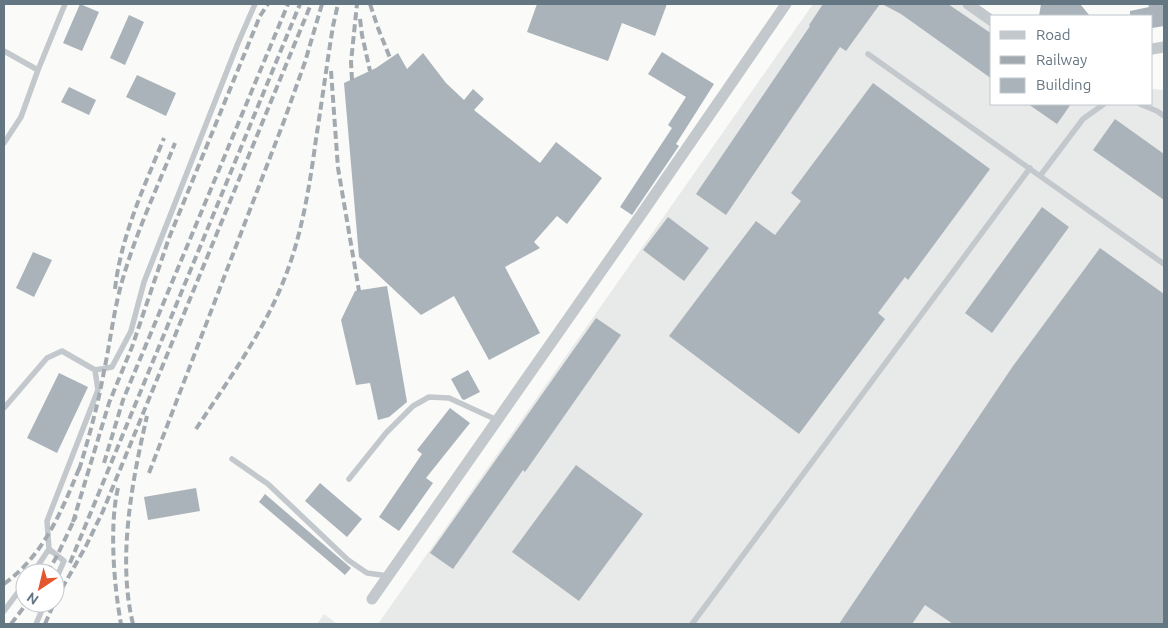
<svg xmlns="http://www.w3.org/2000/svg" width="1168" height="628" font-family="Ubuntu,sans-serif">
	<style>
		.built { fill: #e8e9e9 }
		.building { fill: #aab3b9 }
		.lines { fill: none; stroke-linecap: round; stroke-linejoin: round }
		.lane { stroke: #c3c8cc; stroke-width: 5.5 }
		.street { stroke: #c3c8cc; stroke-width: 11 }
		.rail { stroke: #a2aab0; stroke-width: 4; stroke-dasharray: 8 4; stroke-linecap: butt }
	</style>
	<rect width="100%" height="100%" fill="#fafaf8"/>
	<!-- built -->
	<path class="built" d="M813,4H961L992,26V104H1152V89L1164,90V624H378Z
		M324,614L337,624H338H317Z"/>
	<!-- building -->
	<path class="building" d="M80,4L99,12L82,51L63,43Z
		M537,4H667L655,36L622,23L608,61L527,32Z
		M823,4H880L846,51L840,47L726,215L696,194L810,26L809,25Z
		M882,4H948L992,34V79L901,14Z
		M1041,4H1080L1090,16H1039Z
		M1148,4H1164V26L1152,28V16H1130V11L1149,7Z
		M129,15L144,22L125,65L110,58Z
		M662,52L714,84L676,144L679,146L632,215L620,207L672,128L668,125L686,97L648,74Z
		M398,53L407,69L423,53L446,83L464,100L473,89L484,99L474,110L540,163L556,142L602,178L567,224L557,216L534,242L540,248L505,267L540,333L489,360L454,296L421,315L359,257L344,83L376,68Z
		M137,75L176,93L166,116L126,97Z
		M873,83L990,169L908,280L905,277L878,313L885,319L799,434L669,336L756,221L775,235L801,201L791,193Z
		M69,87L96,100L89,115L61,102Z
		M1028,104H1071L1057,124Z
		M1115,119L1164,154V200L1093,150Z
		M1042,207L1069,227L992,333L965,313Z
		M668,217L709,248L684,281L643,250Z
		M1100,248L1164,294V624H953L925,605L912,624H839L1013,366Z
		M33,252L52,260L34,297L16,288Z
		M387,286L407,402L389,417L378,420L370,383L356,385L341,320L355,291Z
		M596,318L621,335L525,472L523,470L453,569L430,553Z
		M468,370L480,392L464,400L462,399L451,379Z
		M59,373L88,387L57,453L27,438Z
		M450,408L470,423L426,478L433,483L399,531L379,517L422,454L417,450Z
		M576,465L643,514L579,601L512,552Z
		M320,483L362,519L347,537L305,501Z
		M196,488L200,511L148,520L144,497Z
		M265,494L351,568L345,575L259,502Z"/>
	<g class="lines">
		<!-- lane -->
		<path class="lane" d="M4,51L38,70
			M868,54L1164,264
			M1140,104L1157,111L1164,116
			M4,143L21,117L38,70L65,4
			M1040,176L1083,119L1104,104
			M95,370L112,367L131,331L144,282L238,43L255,4
			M4,408L47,358L62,351L95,370L98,390L47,521L49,549L33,573
			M232,459L268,484L348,560L367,573L388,576
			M349,479L386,433L413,406L429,397L449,398L497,420
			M49,549L64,561L55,581
			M4,611L25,583
			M36,624L45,603
			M692,624L1030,168"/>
		<!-- street -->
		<path class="street" d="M968,4L992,21
			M1152,49L1164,47
			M372,599L640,216L786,4"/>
		<!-- rail -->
		<path class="rail" d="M370,4L378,28L390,58
			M360,19L362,35L370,71
			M331,71L338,168L359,291
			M352,80L351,62L357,4
			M115,289C121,236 144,187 164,138
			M196,429C229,379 266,329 287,272C303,229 310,183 316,139C322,101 327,63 333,26L338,4
			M104,463L123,400L288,4
			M79,470C89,437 98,405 104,371C110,343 113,316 120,289C133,239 156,191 175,143
			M149,473L284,121L305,62L322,4
			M118,488C109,526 114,586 121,624
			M73,522L109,403L132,347L169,238L260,16L268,4
			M70,563L300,4
			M47,573L57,556L76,516
			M4,584C45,554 62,510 81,464
			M56,599L86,546L103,511L311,4
			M11,624L27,603
			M45,624L54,603
			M133,624C117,559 132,481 147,416"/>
	</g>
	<!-- border -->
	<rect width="1168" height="628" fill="none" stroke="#657683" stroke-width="10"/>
	<!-- legend -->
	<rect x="990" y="15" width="162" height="90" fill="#ffffff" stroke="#c1c8cd"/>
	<rect x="1000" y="31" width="25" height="8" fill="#c3c8cc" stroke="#c1c8cd"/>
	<text x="1036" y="40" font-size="15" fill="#657683">Road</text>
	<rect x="1000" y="56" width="25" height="8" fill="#a2aab0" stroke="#c1c8cd"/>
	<text x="1036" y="65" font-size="15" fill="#657683">Railway</text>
	<rect x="1000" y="78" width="25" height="15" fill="#aab3b9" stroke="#c1c8cd"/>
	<text x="1036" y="90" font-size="15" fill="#657683">Building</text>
	<!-- north arrow -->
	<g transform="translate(40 588) rotate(215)"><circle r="24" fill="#ffffff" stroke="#c1c8cd"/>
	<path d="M0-4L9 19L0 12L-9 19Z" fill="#e4572e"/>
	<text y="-8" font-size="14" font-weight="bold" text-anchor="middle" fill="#657683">N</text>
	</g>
</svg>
